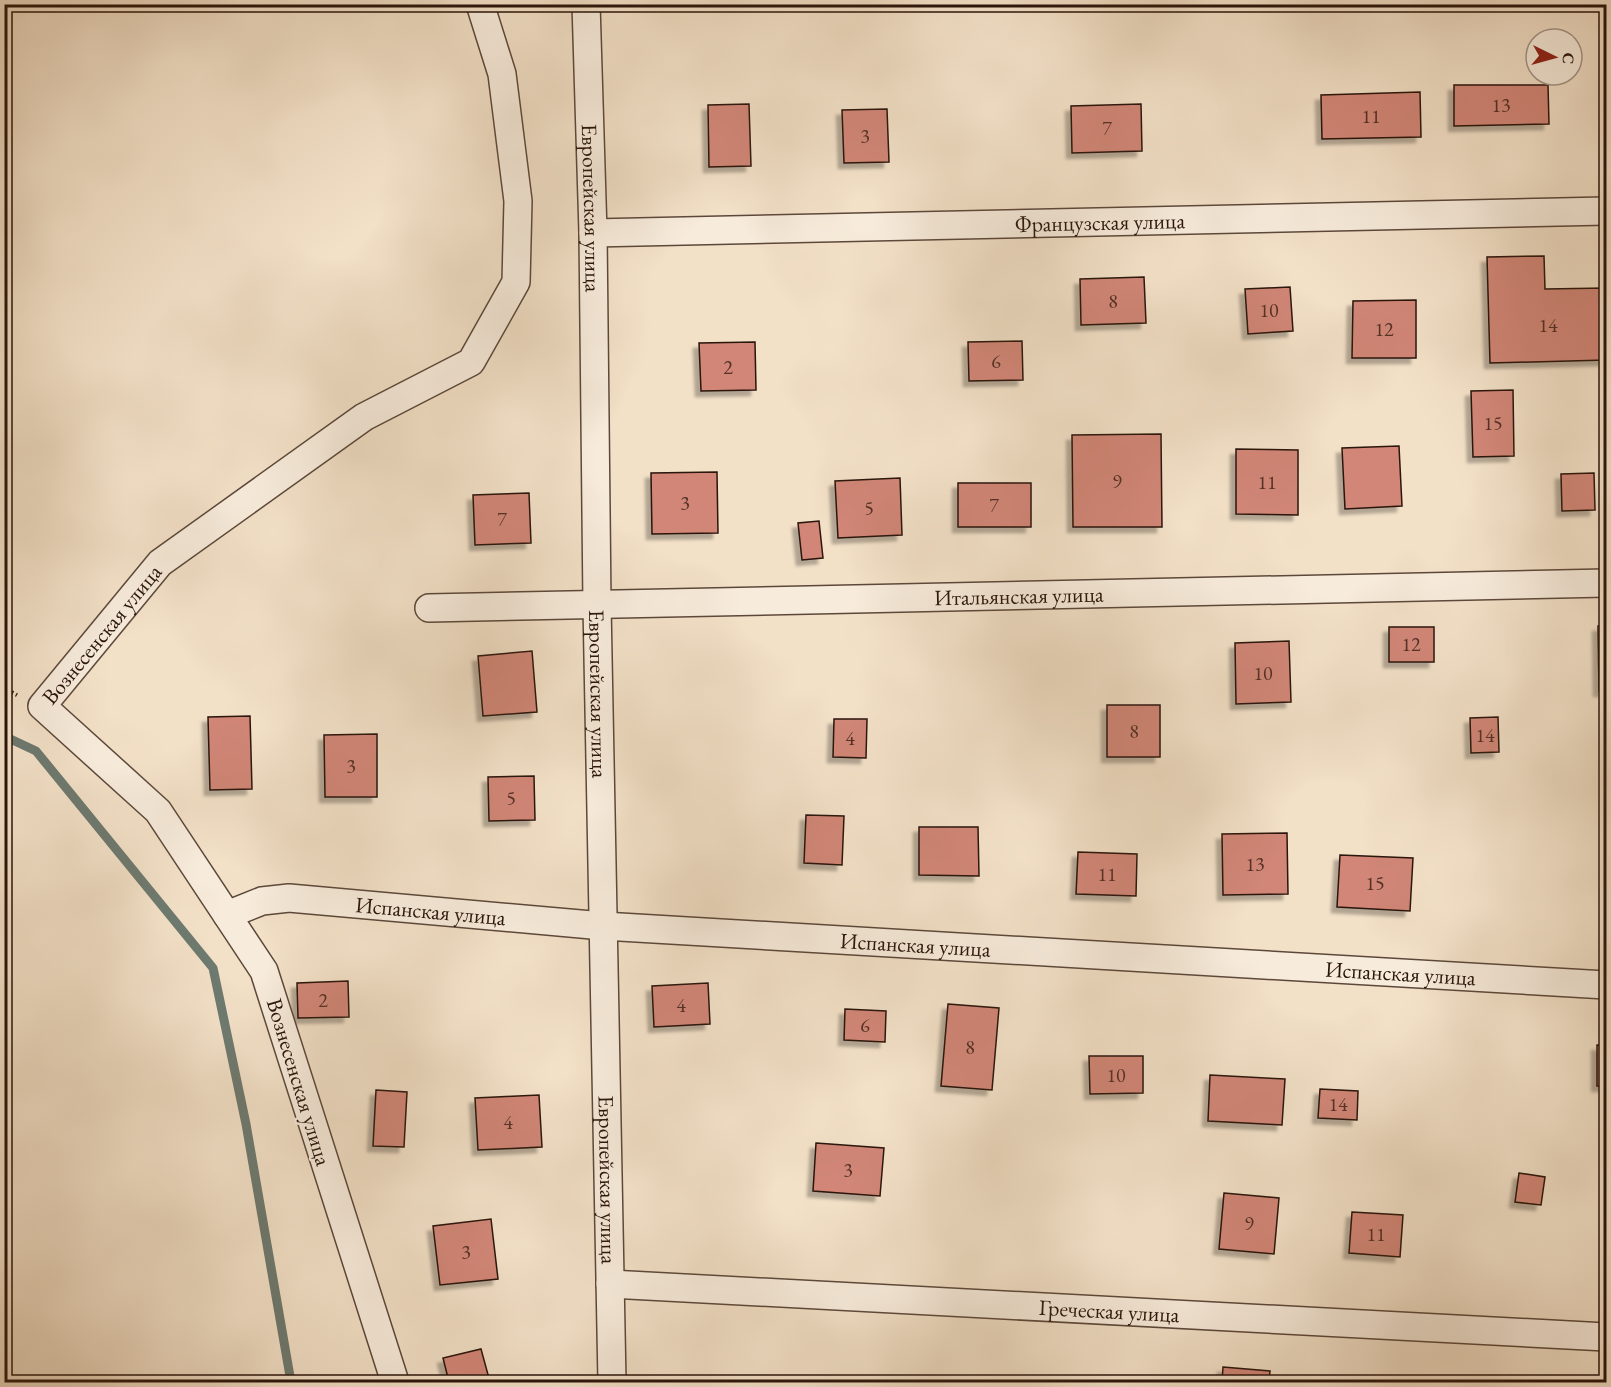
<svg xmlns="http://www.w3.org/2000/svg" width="1611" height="1387" font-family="'EB Garamond',serif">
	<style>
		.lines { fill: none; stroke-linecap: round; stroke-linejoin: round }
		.stream { stroke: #6e7a70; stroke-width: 9 }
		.building { fill: #d18677; stroke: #2a150b; stroke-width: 1.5; filter: url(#shadow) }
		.minor-casing { stroke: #5c483a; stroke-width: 30 }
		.path { stroke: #2a150b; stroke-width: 4; stroke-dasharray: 1.5 3; stroke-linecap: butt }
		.minor { stroke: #f7ebdb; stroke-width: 27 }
		.labels { text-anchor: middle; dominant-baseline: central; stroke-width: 5; stroke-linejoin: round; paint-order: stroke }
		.number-label { font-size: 20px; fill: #543126 }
		.street-label { font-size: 22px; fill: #2a150b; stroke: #f7ebdb }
	</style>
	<defs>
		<filter id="shadow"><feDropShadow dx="-5.5" dy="5.5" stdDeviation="1.5" flood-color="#0004"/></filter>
	</defs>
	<rect width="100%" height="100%" fill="#f2e0c7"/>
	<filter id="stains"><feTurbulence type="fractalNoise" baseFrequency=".00333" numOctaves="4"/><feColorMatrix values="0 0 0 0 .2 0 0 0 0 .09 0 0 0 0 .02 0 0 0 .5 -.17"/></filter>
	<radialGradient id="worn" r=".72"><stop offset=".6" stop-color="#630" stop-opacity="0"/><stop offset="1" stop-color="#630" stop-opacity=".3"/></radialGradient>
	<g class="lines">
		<!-- stream -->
		<path class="stream" d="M4,736L36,751L213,968L246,1124L291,1382"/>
	</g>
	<!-- building -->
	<path class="building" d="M1454,85H1548L1549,124L1454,126Z
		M1420,92L1421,137L1322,139L1321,95Z
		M749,104L751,166L709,167L708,105Z
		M1141,104L1142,151L1072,153L1071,106Z
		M887,109L889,162L844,163L842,110Z
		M1544,256L1545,289L1606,288V360L1490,363L1487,257Z
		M1144,277L1146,323L1081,325L1080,279Z
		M1290,287L1293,331L1248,334L1245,289Z
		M1416,300V358H1352L1353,301Z
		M1022,341L1023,380L969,381L968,342Z
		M755,342L756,390L701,391L699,343Z
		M1513,390L1514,456L1473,457L1471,391Z
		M1161,434L1162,527H1073L1072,435Z
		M1399,446L1402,506L1345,509L1342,448Z
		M1236,449L1298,450V515L1236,514Z
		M717,472L718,533L652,534L651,473Z
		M1594,473L1595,510L1562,511L1561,474Z
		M900,478L902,535L838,538L835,481Z
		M958,483H1031V527H958Z
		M529,493L531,543L475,545L473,495Z
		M819,521L823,558L802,560L798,523Z
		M1598,626H1606V691H1599Z
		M1389,627H1434V662H1389Z
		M1289,641L1291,702L1236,704L1235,643Z
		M532,651L537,712L483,716L478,656Z
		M1107,705H1160V757H1107Z
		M250,716L252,789L210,790L208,717Z
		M1498,717L1499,752L1471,753L1470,718Z
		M834,719H867L866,758L833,757Z
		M377,734V797H325L324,735Z
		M534,776L535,820L489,821L488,777Z
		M806,815L844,816L842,865L804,863Z
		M919,827H978L979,876L919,875Z
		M1287,833L1288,894L1223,895L1222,834Z
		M1078,852L1137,854L1136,896L1076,894Z
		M1340,855L1413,858L1410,911L1337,907Z
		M348,981L349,1017L298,1018L297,983Z
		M708,983L710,1024L654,1027L652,986Z
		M948,1004L999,1008L992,1090L941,1086Z
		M845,1009L886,1011L885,1042L844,1040Z
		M1597,1045L1606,1046V1086H1597Z
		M1089,1056H1143V1093L1090,1094Z
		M1210,1075L1285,1079L1282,1125L1208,1121Z
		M1320,1089L1358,1091L1357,1120L1318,1118Z
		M376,1090L407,1092L404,1147L373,1146Z
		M539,1095L542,1147L478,1150L475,1098Z
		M816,1143L884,1148L880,1196L813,1191Z
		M1519,1173L1545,1177L1541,1205L1515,1202Z
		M1224,1193L1279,1198L1274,1254L1219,1249Z
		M1352,1212L1403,1215L1400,1257L1349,1253Z
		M491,1219L498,1279L440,1285L433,1226Z
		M481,1349L490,1382H449L443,1358Z
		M1223,1367L1270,1371L1269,1382H1222Z
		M1444,1377L1497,1380V1382H1444Z
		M688,1378L724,1382H688Z"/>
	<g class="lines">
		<defs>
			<g id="minor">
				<path id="s1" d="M586,4L593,233L597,605L612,1382"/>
				<path id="s2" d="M593,233L1606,211"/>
				<path id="s3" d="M429,608L1606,583"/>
				<path id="s4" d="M227,915L262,901L289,898L603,926L1606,985"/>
				<path id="s5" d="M610,1284L1606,1337"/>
				<path id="s6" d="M395,1382L264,971L158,811L42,706L160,563L364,417L471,362L516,282L518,201L502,74L480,4"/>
			</g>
		</defs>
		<!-- minor casing -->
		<use href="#minor" class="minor-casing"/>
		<!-- path -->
		<path class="path" d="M4,688L17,695"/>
		<!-- minor -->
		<use href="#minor" class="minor"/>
	</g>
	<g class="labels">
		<!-- number labels -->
		<g class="number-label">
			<text x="1501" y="105">13</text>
			<text x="1371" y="116">11</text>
			<text x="1107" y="128">7</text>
			<text x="865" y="136">3</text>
			<text x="1113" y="301">8</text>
			<text x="1269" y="310">10</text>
			<text x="1548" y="325">14</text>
			<text x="1384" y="329">12</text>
			<text x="996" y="361">6</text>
			<text x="728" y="367">2</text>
			<text x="1493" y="423">15</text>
			<text x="1117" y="481">9</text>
			<text x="1267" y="482">11</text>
			<text x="685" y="503">3</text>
			<text x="994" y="505">7</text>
			<text x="869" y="508">5</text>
			<text x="502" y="519">7</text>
			<text x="1411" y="644">12</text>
			<text x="1263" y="673">10</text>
			<text x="1134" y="731">8</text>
			<text x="1485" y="735">14</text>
			<text x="850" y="738">4</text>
			<text x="351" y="766">3</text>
			<text x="511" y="798">5</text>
			<text x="1255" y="864">13</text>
			<text x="1107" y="874">11</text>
			<text x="1375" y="883">15</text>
			<text x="323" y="1000">2</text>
			<text x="681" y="1005">4</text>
			<text x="865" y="1025">6</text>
			<text x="970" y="1047">8</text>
			<text x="1116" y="1075">10</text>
			<text x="1338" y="1104">14</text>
			<text x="508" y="1122">4</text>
			<text x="848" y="1170">3</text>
			<text x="1249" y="1223">9</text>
			<text x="1376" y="1234">11</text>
			<text x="466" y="1252">3</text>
		</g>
		<!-- street labels -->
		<g class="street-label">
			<text stroke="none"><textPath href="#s1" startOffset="204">Европейская улица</textPath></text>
			<text stroke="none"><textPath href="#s2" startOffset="507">Французская улица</textPath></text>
			<text stroke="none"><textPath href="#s3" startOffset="590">Итальянская улица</textPath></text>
			<text stroke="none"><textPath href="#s6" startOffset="873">Вознесенская улица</textPath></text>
			<text stroke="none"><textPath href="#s1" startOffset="690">Европейская улица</textPath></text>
			<text stroke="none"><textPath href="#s4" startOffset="207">Испанская улица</textPath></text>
			<text stroke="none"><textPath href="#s4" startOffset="693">Испанская улица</textPath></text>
			<text stroke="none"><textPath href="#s4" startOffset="1179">Испанская улица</textPath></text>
			<text transform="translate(299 1082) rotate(73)">Вознесенская улица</text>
			<text stroke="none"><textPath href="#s1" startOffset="1176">Европейская улица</textPath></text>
			<text stroke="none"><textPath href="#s5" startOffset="500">Греческая улица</textPath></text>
		</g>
	</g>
	<!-- margin -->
	<rect width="1611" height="1387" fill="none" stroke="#f2e0c7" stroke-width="24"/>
	<rect x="6" y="6" width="1599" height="1375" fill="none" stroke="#2a150b" stroke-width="3"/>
	<rect x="12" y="12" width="1587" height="1363" fill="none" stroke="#2a150b" stroke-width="1.5"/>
	<!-- north arrow -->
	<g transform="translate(1554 57) rotate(95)"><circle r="28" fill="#f7ebdb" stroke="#a59588" stroke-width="1.5"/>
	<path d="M0-4.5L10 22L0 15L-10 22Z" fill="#8f2418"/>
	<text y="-9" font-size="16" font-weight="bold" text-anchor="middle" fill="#2a150b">С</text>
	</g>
	<rect width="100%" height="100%" filter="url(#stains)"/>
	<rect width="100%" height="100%" fill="url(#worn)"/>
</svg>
